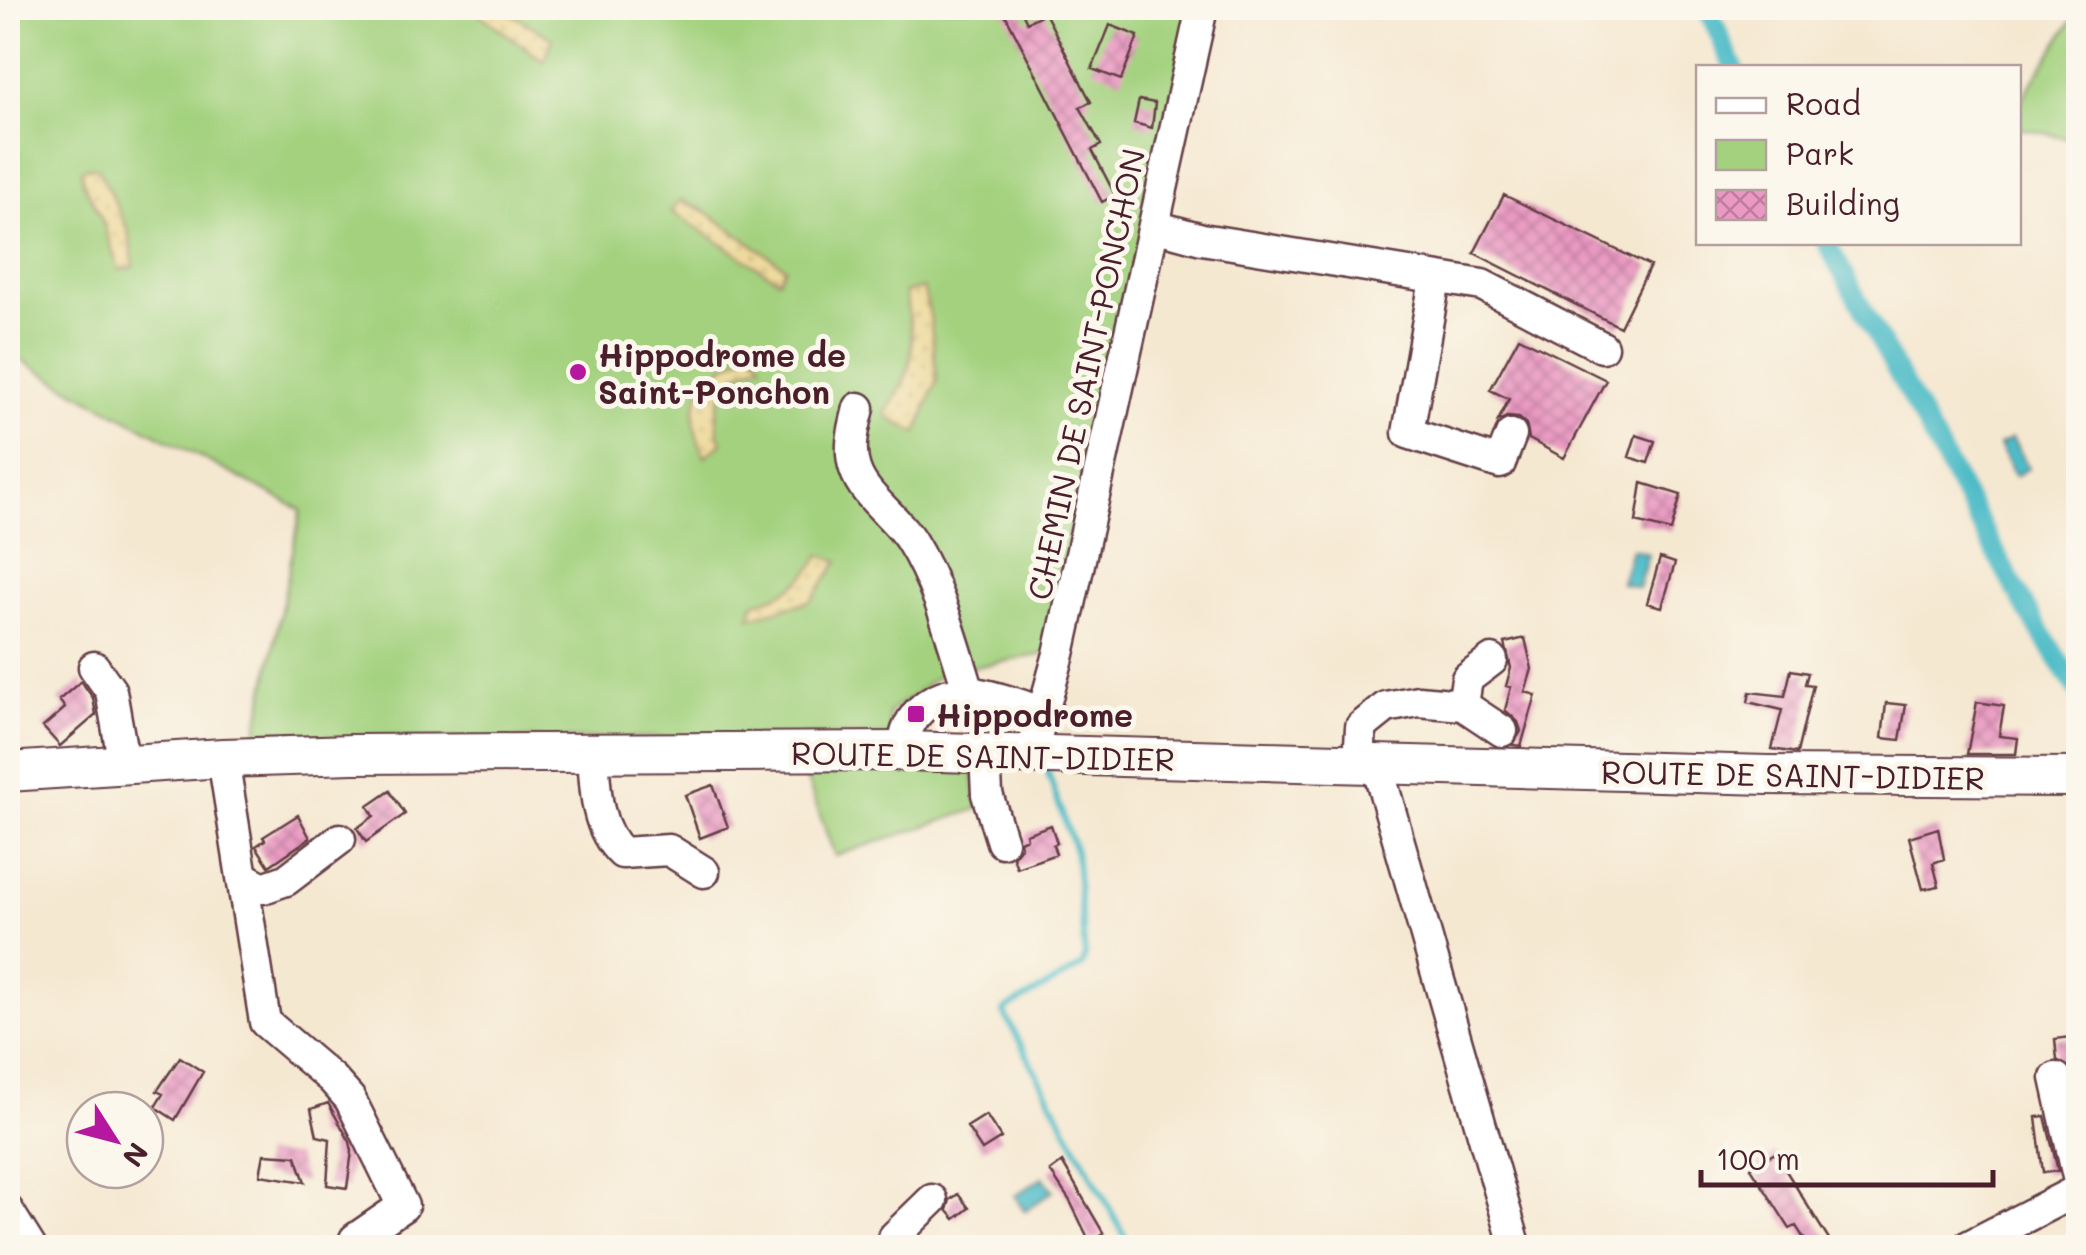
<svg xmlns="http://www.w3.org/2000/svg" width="2086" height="1255" font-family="Mali,sans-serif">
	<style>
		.green { fill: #a3d17e; stroke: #767854; stroke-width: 2.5 }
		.sand { fill: url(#sand-dots); stroke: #9c7c64; stroke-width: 2.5 }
		.water { fill: #4ebcc7; stroke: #4c6e79; stroke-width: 2.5 }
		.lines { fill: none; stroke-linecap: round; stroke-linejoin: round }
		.stream { stroke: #4ebcc7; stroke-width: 6 }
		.canal { stroke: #4ebcc7; stroke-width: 20 }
		.building { fill: url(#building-cross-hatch) }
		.minor-casing { stroke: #643d44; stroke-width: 35 }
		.major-casing { stroke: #643d44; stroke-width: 42 }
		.minor { stroke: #fff; stroke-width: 30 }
		.major { stroke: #fff; stroke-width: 38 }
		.poi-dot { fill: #b5179e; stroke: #fbf7ec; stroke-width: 4 }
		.labels { text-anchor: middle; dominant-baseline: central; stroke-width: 10; stroke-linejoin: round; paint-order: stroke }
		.poi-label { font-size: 32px; font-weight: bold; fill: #4a1f2b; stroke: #fbf7ec; text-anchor: start }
		.street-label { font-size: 32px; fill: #4a1f2b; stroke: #fbf7ec }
	</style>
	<defs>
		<pattern id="sand-dots" width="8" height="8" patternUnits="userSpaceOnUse" patternTransform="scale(2.5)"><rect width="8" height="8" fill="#eeda9e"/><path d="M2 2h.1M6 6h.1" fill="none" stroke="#cebb88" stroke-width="1.8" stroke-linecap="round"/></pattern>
		<pattern id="building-cross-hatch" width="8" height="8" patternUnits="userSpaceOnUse" patternTransform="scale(2.5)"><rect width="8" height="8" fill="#ea99c2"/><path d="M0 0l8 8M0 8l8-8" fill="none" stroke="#c07c9e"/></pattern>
	</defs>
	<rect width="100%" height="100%" fill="#fbf7ec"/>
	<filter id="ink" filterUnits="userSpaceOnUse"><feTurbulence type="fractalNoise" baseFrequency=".01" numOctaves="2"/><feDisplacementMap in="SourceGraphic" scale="20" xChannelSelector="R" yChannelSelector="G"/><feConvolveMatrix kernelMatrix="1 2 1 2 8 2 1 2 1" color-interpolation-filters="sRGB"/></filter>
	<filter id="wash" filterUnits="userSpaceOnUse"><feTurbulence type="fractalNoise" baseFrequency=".0048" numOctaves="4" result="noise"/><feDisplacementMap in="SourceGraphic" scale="40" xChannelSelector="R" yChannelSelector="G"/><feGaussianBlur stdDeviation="2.25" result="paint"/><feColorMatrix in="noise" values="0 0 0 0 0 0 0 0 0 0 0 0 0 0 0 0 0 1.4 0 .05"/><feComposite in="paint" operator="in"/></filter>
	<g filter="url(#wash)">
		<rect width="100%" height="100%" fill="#f5e8d1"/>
		<!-- green -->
		<path class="green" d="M8,8H1192L1055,652L942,673L889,713L891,736L255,741L301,510L76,392L8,352Z
			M2078,11V140L2019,128V103Z
			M802,766L973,770L978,809L835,856Z"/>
		<!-- sand -->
		<path class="sand" d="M463,8H502L553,39L544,61L475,11L471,13Z
			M87,167L98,168L128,230L134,267L119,270L102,220L83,182L81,171Z
			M681,200L705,211L785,267L778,280L671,211Z
			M923,288L930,315L937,380L917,433L888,418L886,412C918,369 914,344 905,293Z
			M754,351L762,364C723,372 709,410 722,443L705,456C678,404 705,370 754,351Z
			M820,555L839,561L811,601L750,617L754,603C784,595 805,583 820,555Z"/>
		<!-- water -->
		<path class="water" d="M2012,438L2029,468L2015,476L1999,445Z
			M1631,549L1648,554L1638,588L1621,583Z
			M1043,1177L1053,1191L1025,1211L1015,1196Z"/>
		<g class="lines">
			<!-- stream -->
			<path class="stream" d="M1047,770L1075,851L1085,956L1082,966L1003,1011L1131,1248"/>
			<!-- canal -->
			<path class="canal" d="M1707,8L1734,68
				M1826,242L2027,610L2078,691"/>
		</g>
		<g id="blocks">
			<!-- building -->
			<path class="building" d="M1002,8H1020L1027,22L1045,13L1091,102L1080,107L1101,145L1092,150L1115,195L1102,202Z
				M1110,25L1138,36L1121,80L1092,69Z
				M1139,100L1155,103L1152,128L1134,123Z
				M1504,195L1650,266L1620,327L1474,253Z
				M1519,337L1606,380L1564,458L1529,439L1526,424L1519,418L1507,417L1498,421L1509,399L1490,390Z
				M1636,435L1655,441L1648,463L1629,457Z
				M1642,483L1681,495L1671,531L1636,522Z
				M1660,558L1675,563L1662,607L1647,603Z
				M1525,638L1532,669L1525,692L1536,695L1521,746L1513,745L1521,731L1518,722L1505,710L1511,687L1506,686L1511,668L1505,643Z
				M1791,670L1808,673L1805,684L1813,685L1797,753L1772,749L1782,710L1748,702L1750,692L1785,696Z
				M81,681L93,698L96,715L60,746L43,727L65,708L59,700Z
				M1977,702L2004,706L1999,736L2018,738L2016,754H1967Z
				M1886,703L1906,705L1900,740L1882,738Z
				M713,785L728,827L700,838L685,795Z
				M390,791L405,814L366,842L357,828L374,816L368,806Z
				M298,815L310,838L269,866L256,846L265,840L263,837Z
				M1051,825L1057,843L1053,845L1056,854L1017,868L1013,857L1021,847L1020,841L1027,838L1026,834Z
				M1938,828L1944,859L1933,863L1939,886L1923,889L1909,837Z
				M2078,1036V1070L2072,1069L2057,1060L2055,1039Z
				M180,1057L203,1072L175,1120L155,1107L163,1094L157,1091Z
				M328,1103L350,1142L352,1151L347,1188L327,1185L330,1139L317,1136L311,1109Z
				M986,1115L1001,1138L982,1150L967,1127Z
				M2045,1116L2058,1171L2043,1173L2036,1117Z
				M1775,1153L1834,1248H1810L1796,1226L1790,1229L1751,1168Z
				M264,1154L296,1156L305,1182L260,1175Z
				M1062,1162L1104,1234L1090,1242L1070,1201L1050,1171Z
				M958,1194L969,1208L955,1219L947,1210L950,1200Z"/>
		</g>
	</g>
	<g filter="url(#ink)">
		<use href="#blocks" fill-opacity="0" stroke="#643d44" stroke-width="2.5"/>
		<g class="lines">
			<defs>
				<path id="minor" d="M1154,226L1202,239L1482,285L1602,347
					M1435,280L1408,433L1500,463L1511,435
					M859,408C854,428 848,449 855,469C864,497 896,516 911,541C939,586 953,642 969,692
					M94,667L111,691L124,765
					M1463,705L1502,731
					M593,751C595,787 595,828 622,853L669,850L704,872
					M903,751C904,713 937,688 974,693C998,696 1022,706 1044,713
					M985,754L987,794L1002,842
					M1031,755L1059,654L1202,8
					M223,758L265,1022L332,1079L350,1099L403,1206L355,1239
					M1359,762L1361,727L1386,707L1418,701L1463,705L1467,679L1492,660
					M1376,762L1516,1248
					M243,877L263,888L286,880L340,839
					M2056,1078L2078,1177
					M8,1211L31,1248
					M892,1248L894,1237L932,1200
					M1965,1248L2078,1190"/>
				<path id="major" d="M8,772L223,758L353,754L903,751L1768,775L2078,777"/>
			</defs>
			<!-- minor casing -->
			<use href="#minor" class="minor-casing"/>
			<!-- major casing -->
			<use href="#major" class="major-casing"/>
			<!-- minor -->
			<use href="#minor" class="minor"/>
			<!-- major -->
			<use href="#major" class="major"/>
		</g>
	</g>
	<!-- markers -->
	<g class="poi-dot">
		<circle cx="578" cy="372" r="10"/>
		<rect x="906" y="704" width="20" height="20" rx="5"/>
	</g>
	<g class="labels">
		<!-- poi labels -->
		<g class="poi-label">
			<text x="598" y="354">Hippodrome de<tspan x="598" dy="37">Saint-Ponchon</tspan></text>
			<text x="936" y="714">Hippodrome</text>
		</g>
		<!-- street labels -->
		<g class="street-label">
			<text transform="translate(1085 374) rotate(-78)">CHEMIN DE SAINT-PONCHON</text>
			<text transform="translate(983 755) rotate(1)">ROUTE DE SAINT-DIDIER</text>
			<text transform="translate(1793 774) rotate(1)">ROUTE DE SAINT-DIDIER</text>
		</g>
	</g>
	<!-- margin -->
	<rect width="2086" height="1255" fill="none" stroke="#fbf7ec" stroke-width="40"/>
	<!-- legend -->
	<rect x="1696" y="65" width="325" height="180" fill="#fbf7ec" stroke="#b4a19f" stroke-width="2.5"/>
	<rect x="1716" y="98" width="50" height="15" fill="#ffffff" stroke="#b4a19f" stroke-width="2.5"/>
	<text x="1786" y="115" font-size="30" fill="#4a1f2b">Road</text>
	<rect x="1716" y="140" width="50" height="30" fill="#a3d17e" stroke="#b4a19f" stroke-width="2.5"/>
	<text x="1786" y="165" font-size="30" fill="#4a1f2b">Park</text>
	<rect x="1716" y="190" width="50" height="30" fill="url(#building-cross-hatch)" stroke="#b4a19f" stroke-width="2.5"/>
	<text x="1786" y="215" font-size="30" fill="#4a1f2b">Building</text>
	<!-- north arrow -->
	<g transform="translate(115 1140) rotate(126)"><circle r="48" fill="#fbf7ec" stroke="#b4a19f" stroke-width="2.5"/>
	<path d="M0-8L18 38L0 25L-18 38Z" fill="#b5179e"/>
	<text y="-15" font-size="28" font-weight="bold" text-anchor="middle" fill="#4a1f2b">N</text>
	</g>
	<!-- scale -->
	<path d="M1701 1170v15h292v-15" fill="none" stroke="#4a1f2b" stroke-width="5"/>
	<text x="1716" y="1170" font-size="30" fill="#4a1f2b" stroke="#fbf7ec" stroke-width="8" paint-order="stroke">100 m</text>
</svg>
